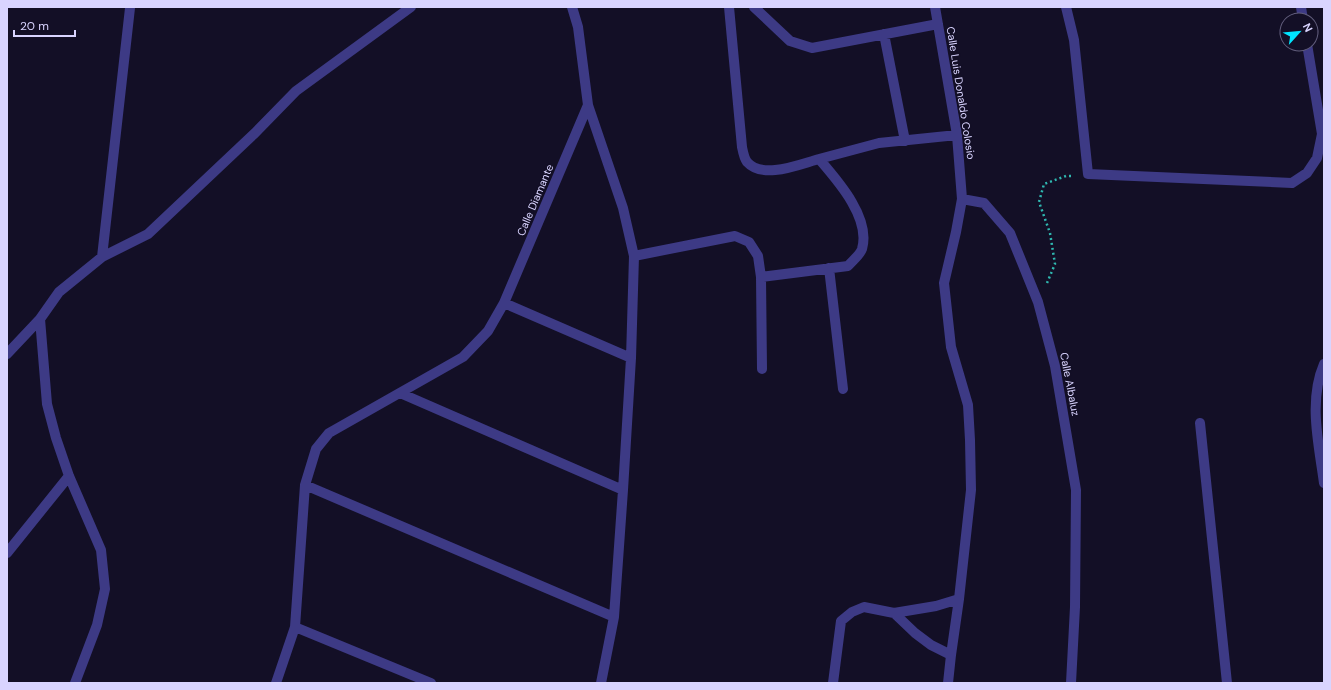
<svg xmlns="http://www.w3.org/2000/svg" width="1331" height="690" font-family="'DM Sans',sans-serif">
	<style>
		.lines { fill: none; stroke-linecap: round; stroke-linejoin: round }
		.path { stroke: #2fb8b0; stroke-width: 2.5; stroke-dasharray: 2 3; stroke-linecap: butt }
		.minor { stroke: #3d3a85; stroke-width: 10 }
		.labels { text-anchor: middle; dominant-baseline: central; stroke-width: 3; stroke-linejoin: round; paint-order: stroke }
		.street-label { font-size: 11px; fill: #d9d4ff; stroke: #130f26 }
	</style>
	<rect width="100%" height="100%" fill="#130f26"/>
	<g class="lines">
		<!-- path -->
		<path class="path" d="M1047,283L1055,264L1050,233L1039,202L1044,184L1066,176H1074"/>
		<!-- minor -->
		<path class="minor" d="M572,7L578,27L588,105L623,208L634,256L631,358L623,490L614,617L601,683
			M729,7L742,147C743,152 744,158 747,162C763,180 800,164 819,159C838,181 871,218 862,249C860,255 852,261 848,266L761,277
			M754,7L790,41L812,48L938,24
			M935,7L957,135L962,199L956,232L944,283L951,347L968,405L970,440L971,490L959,599L951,655L948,683
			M1066,7L1074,40L1088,174L1292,183L1307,173L1317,158L1322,134L1307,44
			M1301,7L1303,20
			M884,34L905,141
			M819,159L879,143L957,135
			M962,199L984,203L1010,233L1038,302L1055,366L1076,490L1075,607L1071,683
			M634,256L735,236L749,242L758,256L761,277L762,369
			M102,257L130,8
			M829,268L843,389
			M504,303L631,358
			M7,354L40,319
			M1324,364C1308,401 1319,445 1324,483
			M400,393L623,490
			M1200,423L1227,683
			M305,485L614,617
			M7,553L69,476
			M894,613L936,606L959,599
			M295,627L431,683
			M75,683L97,625L105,589L101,550L69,476L56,438L47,404L40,319L59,292L102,257L148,234L255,133L296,91L411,7
			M276,683L295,627L305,485L316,449L329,433L463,357L488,331L504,303L588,105
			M833,683L841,621L852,612L864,607L894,613L915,633L931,645L951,655"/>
	</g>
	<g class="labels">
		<!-- street labels -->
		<g class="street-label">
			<text transform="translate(961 93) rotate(81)">Calle Luis Donaldo Colosio</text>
			<text transform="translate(535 200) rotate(-67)">Calle Diamante</text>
			<text transform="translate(1070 384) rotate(79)">Calle Albaluz</text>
		</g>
	</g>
	<!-- border -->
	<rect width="1331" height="690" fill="none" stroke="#d9d4ff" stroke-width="16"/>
	<!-- north arrow -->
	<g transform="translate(1299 32) rotate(63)"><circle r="19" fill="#130f26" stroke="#625e7d"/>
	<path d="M0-3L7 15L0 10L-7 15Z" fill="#00e5ff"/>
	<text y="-6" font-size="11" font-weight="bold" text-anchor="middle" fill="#d9d4ff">N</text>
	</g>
	<!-- scale -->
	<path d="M14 30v6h61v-6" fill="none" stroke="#d9d4ff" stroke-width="2"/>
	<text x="20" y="30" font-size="12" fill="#d9d4ff" stroke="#130f26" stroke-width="3" paint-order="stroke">20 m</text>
</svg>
